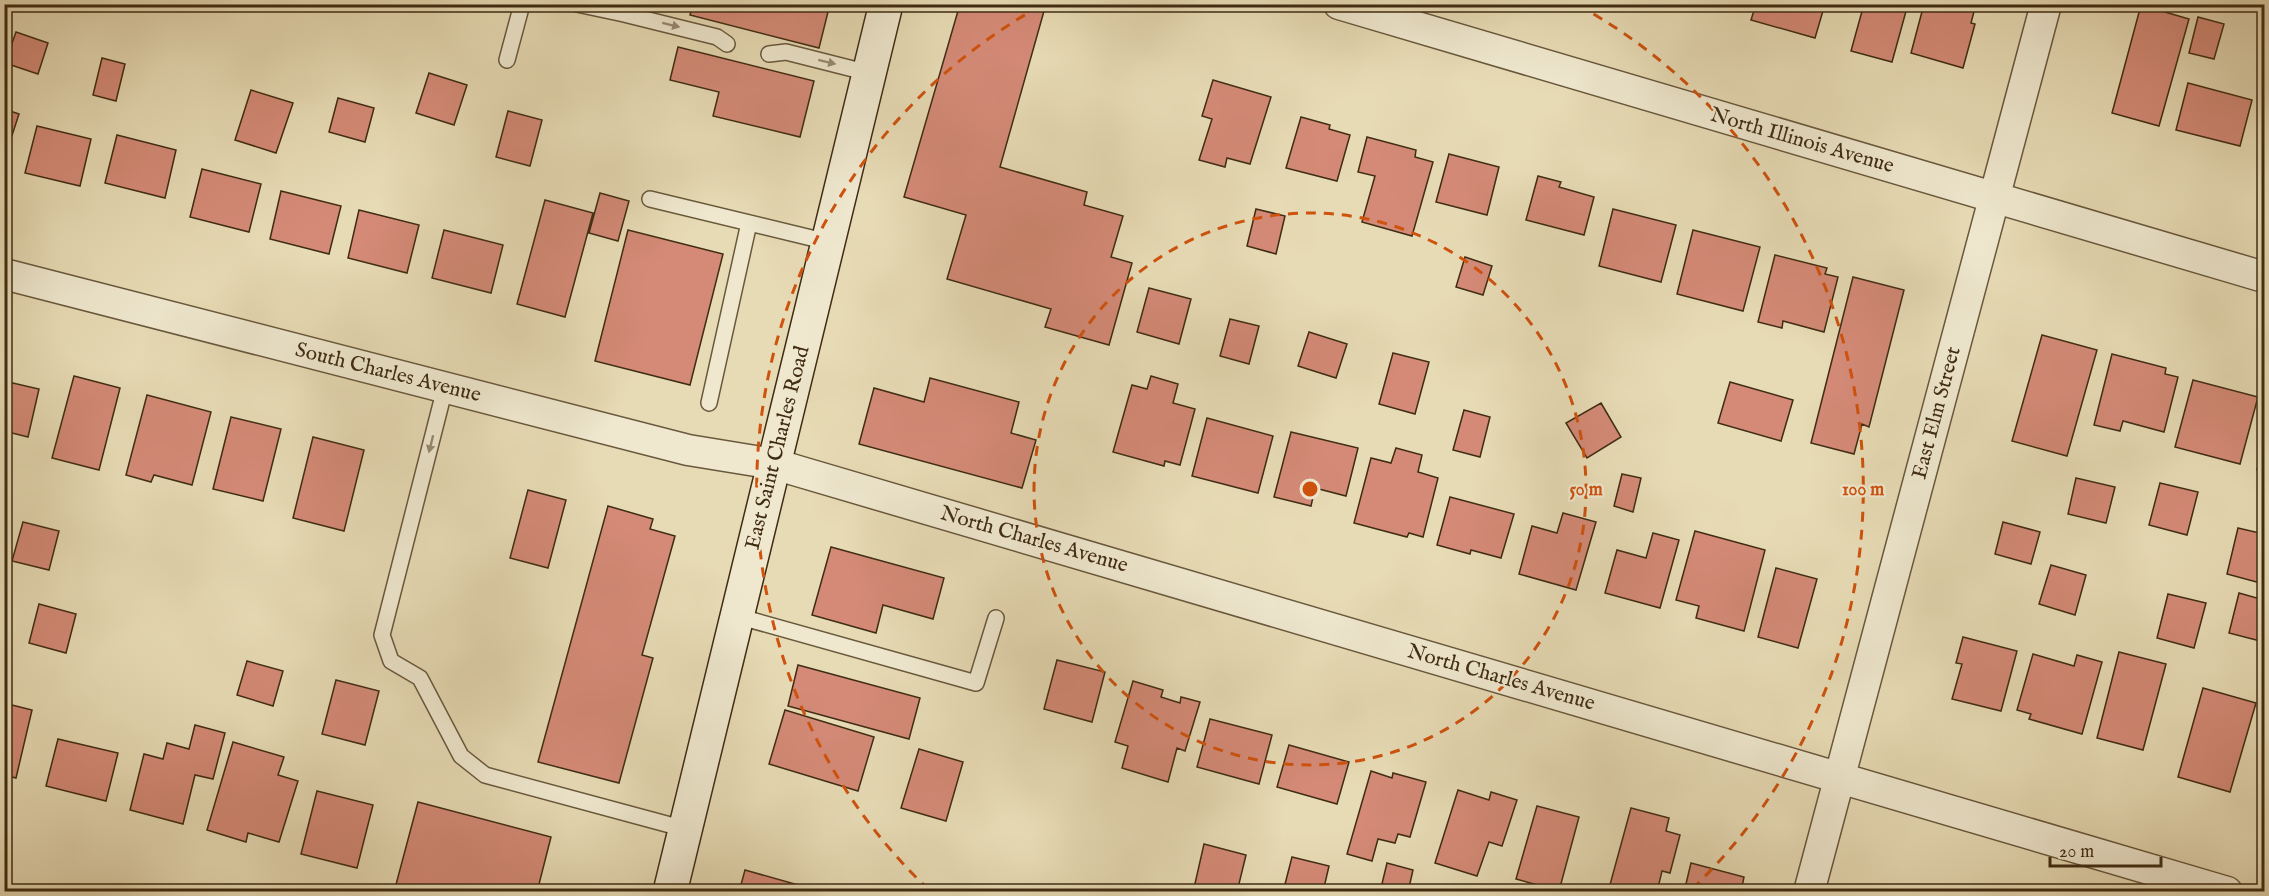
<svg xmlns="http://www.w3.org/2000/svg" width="2269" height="896" font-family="'IM FELL English',serif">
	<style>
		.building { fill: #d48a77; stroke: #3f2c13; stroke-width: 1.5 }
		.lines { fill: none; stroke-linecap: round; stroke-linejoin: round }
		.lane-casing { stroke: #69583c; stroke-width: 18 }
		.street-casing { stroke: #69583c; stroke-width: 33 }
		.secondary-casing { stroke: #3f2c13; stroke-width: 36 }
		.lane { stroke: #efe8cf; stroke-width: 15 }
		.street { stroke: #efe8cf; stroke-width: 30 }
		.secondary { stroke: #efe8cf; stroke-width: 33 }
		.oneway { fill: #978a71 }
		.ring { fill: none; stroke: #cf520d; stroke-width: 3; stroke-dasharray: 10 8 }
		.labels { text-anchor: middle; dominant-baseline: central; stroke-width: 4.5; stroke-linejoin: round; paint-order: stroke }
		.street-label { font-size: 21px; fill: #3f2c13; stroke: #efe8cf }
		.centre { fill: #cf520d; stroke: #efe8cf; stroke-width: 3 }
		.ring-label { font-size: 18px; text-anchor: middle; font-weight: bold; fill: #cf520d; stroke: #efe8cf; stroke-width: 4.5; stroke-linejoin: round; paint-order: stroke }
	</style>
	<rect width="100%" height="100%" fill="#e7dbb5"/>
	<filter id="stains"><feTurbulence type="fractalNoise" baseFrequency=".00333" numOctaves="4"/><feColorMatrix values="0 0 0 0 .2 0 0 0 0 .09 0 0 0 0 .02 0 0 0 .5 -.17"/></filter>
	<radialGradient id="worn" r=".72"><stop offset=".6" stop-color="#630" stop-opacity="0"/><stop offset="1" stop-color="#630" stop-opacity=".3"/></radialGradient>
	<!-- building -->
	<path class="building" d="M693,4H830L819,48L690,15Z
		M960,4H1046L1000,167L1087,192L1084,205L1123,216L1111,257L1132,263L1109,345L1045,327L1051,309L947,279L966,215L904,197Z
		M1756,4H1825L1815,38L1751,20Z
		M1864,4H1908L1892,62L1851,51Z
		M1924,4H1976L1971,23L1975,24L1963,68L1911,53Z
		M2141,5L2189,19L2159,126L2112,113Z
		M2198,17L2224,24L2214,59L2189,53Z
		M16,32L48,43L38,74L5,63Z
		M678,47L814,81L800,137L713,116L719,92L670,80Z
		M102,58L125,64L116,101L93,95Z
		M429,73L467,85L454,125L416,113Z
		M1213,80L1271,97L1250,164L1227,158L1225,167L1199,160L1212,119L1202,116Z
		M2188,83L2252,100L2240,146L2176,130Z
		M251,90L293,103L276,153L235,140Z
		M338,98L374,108L365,142L329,132Z
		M4,109L19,114L4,160Z
		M508,111L542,120L530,166L496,157Z
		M1301,117L1330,125L1329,129L1350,135L1337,181L1286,168Z
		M37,126L91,139L80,186L25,173Z
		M117,135L176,150L165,198L105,183Z
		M1367,137L1416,150L1415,157L1433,162L1412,236L1362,222L1375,176L1358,172Z
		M1449,154L1499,167L1487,215L1436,202Z
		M202,169L261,184L249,232L190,217Z
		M1538,176L1561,182L1559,187L1594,197L1584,235L1526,220Z
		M281,191L341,206L329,254L270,239Z
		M600,193L629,201L618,241L589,233Z
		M545,200L593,213L565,317L517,304Z
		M1256,209L1285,216L1276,254L1247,246Z
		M1613,209L1676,225L1661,282L1599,266Z
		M359,210L419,225L407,273L348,258Z
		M444,230L503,245L491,293L432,278Z
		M628,230L723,254L690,385L595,361Z
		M1693,230L1760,247L1743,311L1677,294Z
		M1775,255L1827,268L1825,274L1838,277L1824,332L1783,321L1782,328L1758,322Z
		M1465,257L1492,266L1483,295L1456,287Z
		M1853,277L1904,290L1869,427L1862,424L1854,454L1811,443Z
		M1149,288L1191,299L1179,344L1137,332Z
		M1230,319L1259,326L1249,364L1220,356Z
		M1309,332L1347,344L1336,378L1298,366Z
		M2042,335L2097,350L2067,456L2012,441Z
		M1393,353L1429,362L1415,414L1379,404Z
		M2112,354L2166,368L2165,374L2178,377L2164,432L2123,421L2120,431L2094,425Z
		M74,376L120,388L99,470L52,458Z
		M1151,376L1178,384L1173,403L1195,409L1180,465L1165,461L1164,466L1113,452L1132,385L1147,389Z
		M930,378L1019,402L1011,433L1036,440L1022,488L859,444L874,388L924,402Z
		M2193,380L2258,397L2240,464L2175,447Z
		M4,381L39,389L28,437L4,431Z
		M1730,382L1793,400L1781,441L1718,423Z
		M147,395L211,412L192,485L154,475L151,482L126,475Z
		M1601,403L1621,437L1587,458L1566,423Z
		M1464,410L1490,417L1480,457L1453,450Z
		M231,417L281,429L263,501L213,489Z
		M1207,418L1273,436L1258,493L1192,476Z
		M1291,432L1358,448L1346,496L1315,488L1311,506L1274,497Z
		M313,437L364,450L344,531L293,518Z
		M2264,441V472L2257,470Z
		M1396,448L1422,455L1418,472L1438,478L1423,537L1409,533L1407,537L1354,523L1371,458L1391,463Z
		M1622,474L1641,478L1633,512L1614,506Z
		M2076,478L2115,487L2106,523L2068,514Z
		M2160,483L2198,492L2187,535L2149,525Z
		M528,490L566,500L548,568L510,558Z
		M1450,497L1514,514L1501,558L1471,550L1470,554L1437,545Z
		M608,506L653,519L650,529L675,536L642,655L653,658L619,783L538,762Z
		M1563,513L1596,522L1576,590L1519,574L1532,526L1557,533Z
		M23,522L59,531L49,570L12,561Z
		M2003,522L2040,532L2031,564L1995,554Z
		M2238,528L2264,534V584L2227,574Z
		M1695,531L1765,550L1744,631L1696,618L1699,606L1676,600Z
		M1653,533L1679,540L1660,608L1605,593L1617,550L1646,558Z
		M831,547L944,578L933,619L883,605L876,633L812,615Z
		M2051,565L2086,575L2075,615L2039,604Z
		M1776,568L1817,579L1798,648L1758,637Z
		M2239,593L2264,600V642L2229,633Z
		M2168,594L2206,603L2194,648L2157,638Z
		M39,604L76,614L66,653L29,643Z
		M1963,637L2017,651L2001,711L1952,699L1962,664L1956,663Z
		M2119,652L2166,664L2143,750L2097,738Z
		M2033,654L2074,666L2077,655L2102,662L2082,734L2029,719L2031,714L2017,710Z
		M1057,660L1105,672L1092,722L1044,709Z
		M247,661L283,671L273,706L237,695Z
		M798,665L920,698L909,739L788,706Z
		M336,680L379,691L365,745L322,734Z
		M1133,681L1163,690L1161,697L1180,703L1181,697L1200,702L1185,751L1177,748L1168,782L1122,768L1128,746L1115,742Z
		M2203,688L2256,703L2230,792L2178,777Z
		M4,703L32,710L16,778L4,775Z
		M785,710L874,737L858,791L769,764Z
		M1210,719L1272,735L1259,784L1197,767Z
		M195,725L225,733L213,779L195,775L183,824L130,810L144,754L163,759L167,743L189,749Z
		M58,739L118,753L106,801L46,786Z
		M233,742L284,757L278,775L298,781L279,842L248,833L246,842L207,830Z
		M1289,745L1349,762L1337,804L1277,787Z
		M919,749L963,762L946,821L901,808Z
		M1371,771L1392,778L1393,773L1426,782L1410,837L1398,834L1395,843L1378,839L1372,861L1347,854Z
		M2264,779V803L2258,801Z
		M1458,790L1489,800L1491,792L1517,800L1502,846L1489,842L1477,876L1435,863Z
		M317,791L373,805L357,868L301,854Z
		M418,802L551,837L537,892H394Z
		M1537,806L1579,817L1559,891L1516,879Z
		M1631,808L1669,818L1666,831L1680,835L1670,873L1662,871L1657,892H1608Z
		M1204,844L1246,855L1237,892H1207L1194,888Z
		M1292,857L1329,866L1323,892H1283Z
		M1387,863L1413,870L1408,892H1380Z
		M1691,863L1744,877L1741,892H1684Z
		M745,870L823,892H739Z"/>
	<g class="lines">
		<defs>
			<path id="lane" d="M577,4L624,14L626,4
				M624,14L717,37L727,44
				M769,54L786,52L869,73
				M507,60L522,4
				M650,199L828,242
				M445,388L382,635L391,661L420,678L461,756L485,775L685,829
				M709,403L749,223
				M737,616L976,683L996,618"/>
			<path id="street" d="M1339,4L2264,277
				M4,274L688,450L774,464L2227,892
				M1809,892L2046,4"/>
			<path id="secondary" d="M670,892L886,4"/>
		</defs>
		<!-- lane casing -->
		<use href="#lane" class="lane-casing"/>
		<!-- street casing -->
		<use href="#street" class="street-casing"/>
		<!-- secondary casing -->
		<use href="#secondary" class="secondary-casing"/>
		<!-- lane -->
		<use href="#lane" class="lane"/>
		<!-- street -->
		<use href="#street" class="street"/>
		<!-- secondary -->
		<use href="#secondary" class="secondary"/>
	</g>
	<!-- one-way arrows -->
	<defs><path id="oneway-solid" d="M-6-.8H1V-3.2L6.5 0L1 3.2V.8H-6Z" transform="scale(1.5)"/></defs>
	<g class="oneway">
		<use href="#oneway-solid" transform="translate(671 25) rotate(14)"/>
		<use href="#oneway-solid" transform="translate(827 62) rotate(14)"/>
		<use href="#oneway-solid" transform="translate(431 444) rotate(104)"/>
	</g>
	<!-- distance rings -->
	<g class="ring">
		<circle cx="1310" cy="489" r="276"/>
		<path d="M929 890A553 553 0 0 1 1042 5M1578 5A553 553 0 0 1 1691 890"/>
	</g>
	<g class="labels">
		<!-- street labels -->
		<g class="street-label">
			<text transform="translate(1802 141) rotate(16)">North Illinois Avenue</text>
			<text transform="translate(388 373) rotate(14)">South Charles Avenue</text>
			<text transform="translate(1937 413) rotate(-75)">East Elm Street</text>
			<text transform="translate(778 448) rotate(-76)">East Saint Charles Road</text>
			<text transform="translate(1034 540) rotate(16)">North Charles Avenue</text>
			<text transform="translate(1501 678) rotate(16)">North Charles Avenue</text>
		</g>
	</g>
	<circle cx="1310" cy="489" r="9" class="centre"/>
	<g class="ring-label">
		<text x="1586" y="495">50 m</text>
		<text x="1863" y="495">100 m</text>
	</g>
	<!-- margin -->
	<rect width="2269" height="896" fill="none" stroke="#e7dbb5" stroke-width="24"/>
	<rect x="6" y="6" width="2257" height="884" fill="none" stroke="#3f2c13" stroke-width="3"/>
	<rect x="12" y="12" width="2245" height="872" fill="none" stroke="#3f2c13" stroke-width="1.5"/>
	<!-- scale -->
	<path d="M2050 857v9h111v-9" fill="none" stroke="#3f2c13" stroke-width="3"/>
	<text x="2059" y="857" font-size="18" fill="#3f2c13" stroke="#efe8cf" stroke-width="4.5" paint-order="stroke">20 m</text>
	<rect width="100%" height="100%" filter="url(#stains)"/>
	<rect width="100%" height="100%" fill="url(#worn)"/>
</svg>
